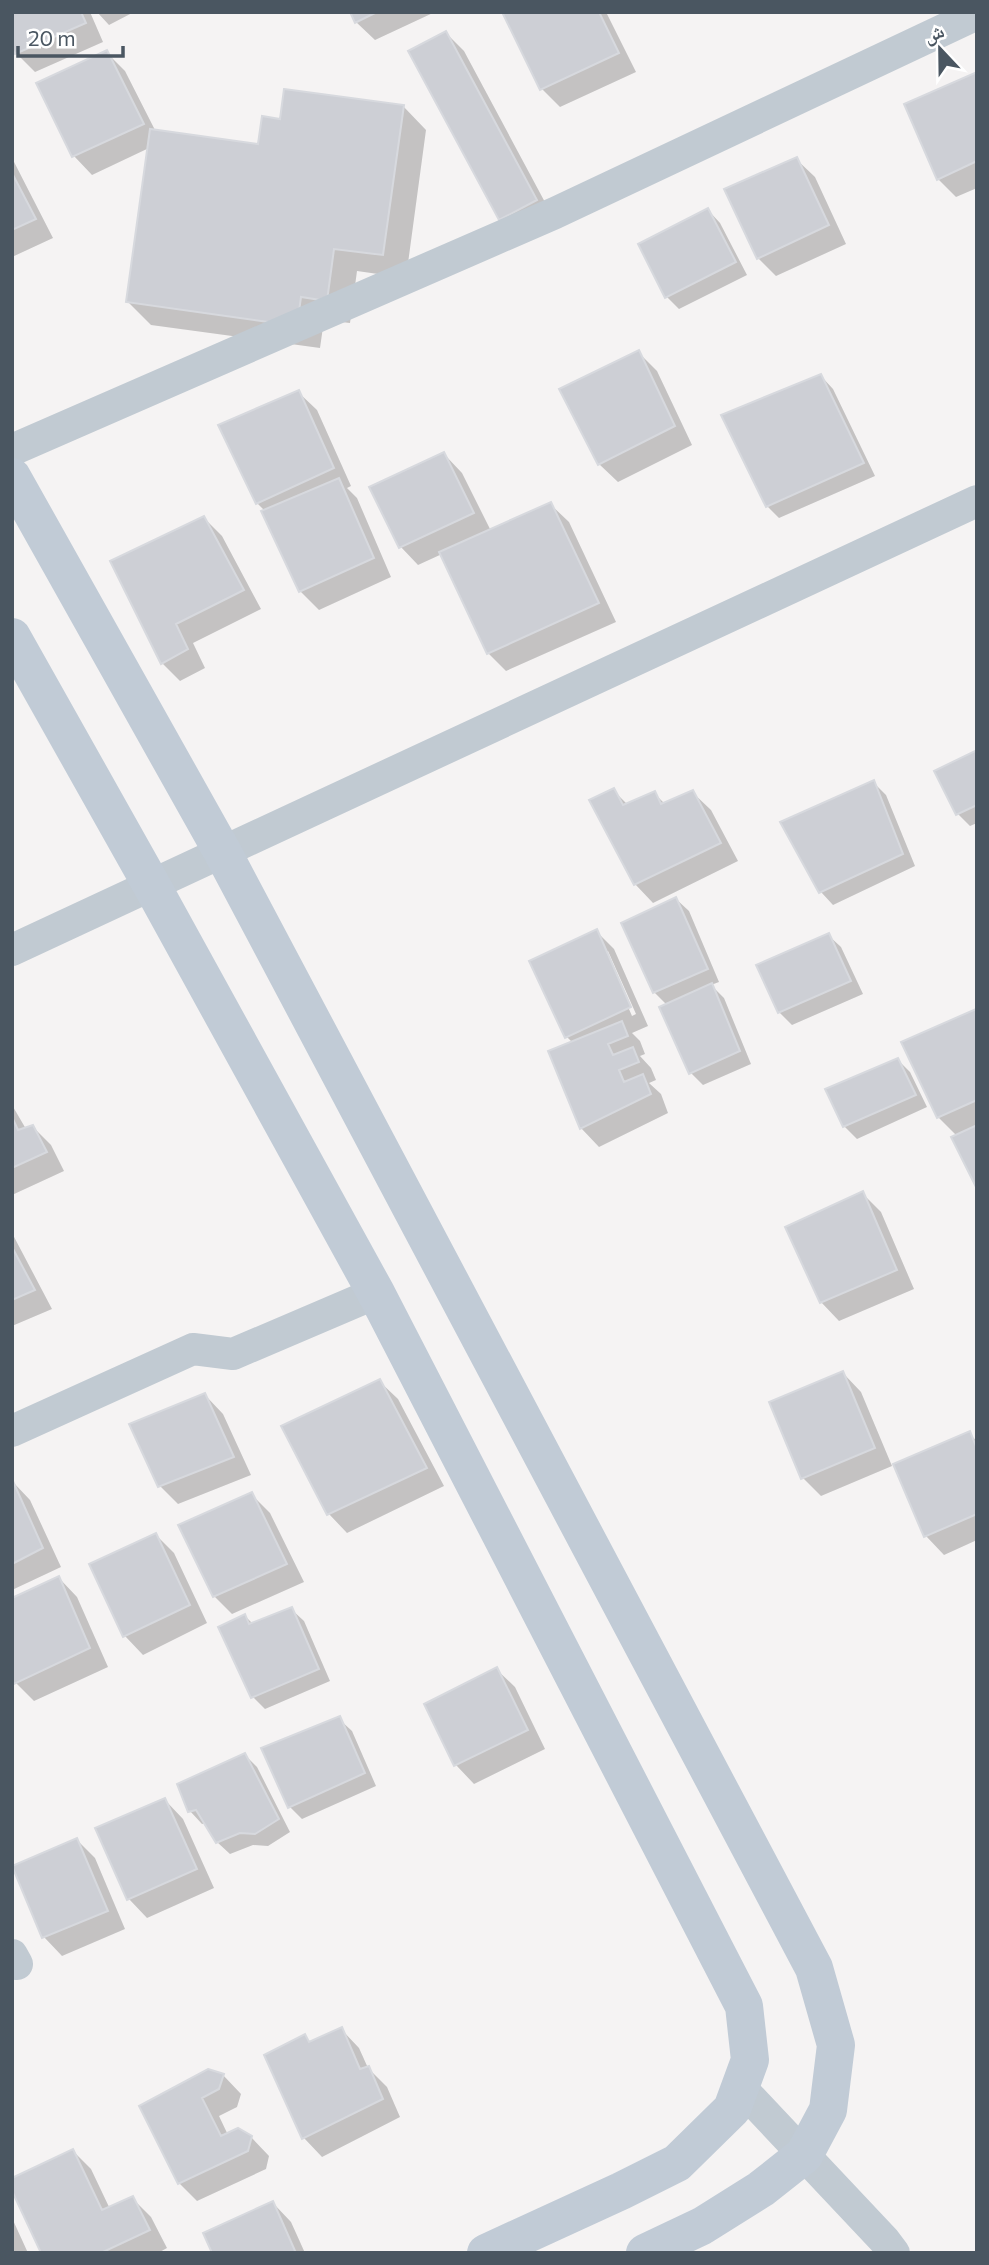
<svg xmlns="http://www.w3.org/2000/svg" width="989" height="2265" font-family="Commissioner,'Noto Naskh Arabic',sans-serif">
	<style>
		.shadow { fill: #0003; fill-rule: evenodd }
		.building { fill: #cdcfd5; stroke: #d7d9de; stroke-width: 2 }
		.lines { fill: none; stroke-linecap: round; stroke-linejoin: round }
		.street { stroke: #c1cad2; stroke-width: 32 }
		.secondary { stroke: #c1cbd6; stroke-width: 38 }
	</style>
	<rect width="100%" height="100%" fill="#f5f3f3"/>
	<!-- shadow -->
	<path class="shadow" d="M12,12H90L103,42L35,72L16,53Z
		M97,12H134L109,25Z
		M352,12H435L375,40L356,22Z
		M504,12H606L636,72L560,107L542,89Z
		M446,33L464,51L554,219L518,238L500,219Z
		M106,52L125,71L156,132L259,145L281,121L403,106L426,130L406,278L357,271L350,323L324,320L320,348L151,325L128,302L149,148L92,175L74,156L38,84Z
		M977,74V188L956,197L938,179Z
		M12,158L53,238L12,257Z
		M796,159L815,177L846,244L776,276L758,258Z
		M708,210L720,223L747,275L679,309L667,297Z
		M639,353L657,371L692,445L618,482L599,464Z
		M821,376L833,389L875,476L779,518L767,506Z
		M298,392L317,410L351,486L347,488L357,498L391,577L319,610L300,591L265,511L257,503Z
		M444,454L462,473L491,531L550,504L569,522L616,622L506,671L488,653L442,554L418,565L400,546Z
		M204,518L222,536L261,609L193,643L205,668L180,681L162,663Z
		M977,752V823L970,826L958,814Z
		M873,782L886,795L915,866L833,905L821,892L782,823Z
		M613,790L628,805L654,793L665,804L692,792L711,810L738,861L653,903L635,884Z
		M676,899L689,911L719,982L711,985L724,998L751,1064L703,1085L691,1073L667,1005L654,992Z
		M596,931L614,949L648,1026L632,1033L640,1041L645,1054L640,1056L651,1068L656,1080L649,1083L661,1094L668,1113L599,1147L581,1128L573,1043L567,1037ZM604,951H608L636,1014L632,1016Z
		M828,935L841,947L863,994L792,1025L779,1012Z
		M976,1011L977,1013V1185L957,1136L938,1117Z
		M898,1060L910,1072L927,1107L857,1139L844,1126Z
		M12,1105L26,1129L33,1127L51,1145L64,1171L12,1195Z
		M862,1193L881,1212L914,1289L839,1321L821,1302Z
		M12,1233L52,1309L12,1326Z
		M843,1373L861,1392L892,1466L821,1496L803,1478Z
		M379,1381L398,1399L444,1486L347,1533L329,1514L283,1426Z
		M205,1395L223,1414L251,1475L178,1504L160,1486Z
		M969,1434L977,1441V1540L944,1555L926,1536Z
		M12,1481L30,1500L61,1567L12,1590Z
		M251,1494L270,1513L304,1582L232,1614L214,1596Z
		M156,1535L174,1553L207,1623L143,1655L125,1636L91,1565Z
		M59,1578L77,1597L108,1667L34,1701L16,1683Z
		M291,1609L304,1621L330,1681L265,1709L252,1696L245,1616L253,1624Z
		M496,1669L515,1687L545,1749L474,1784L456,1765L426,1705Z
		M339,1719L352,1731L376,1786L302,1819L290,1807Z
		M245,1755L257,1767L290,1832L268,1846L253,1845L230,1854L217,1842L206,1823L202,1824L190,1811Z
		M165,1800L183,1819L214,1888L147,1918L129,1899L97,1829Z
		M77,1840L95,1858L125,1929L62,1956L44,1937L13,1867Z
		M341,2029L359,2048L368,2068L387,2087L400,2117L322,2157L304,2138L266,2056L304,2036L311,2043Z
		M223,2075L241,2094L237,2107L219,2116L228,2135L251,2137L269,2156L266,2169L197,2201L179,2183L141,2107Z
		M73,2151L91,2169L110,2209L132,2198L151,2217L167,2248L158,2253H43Z
		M273,2203L291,2222L305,2253H214Z
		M12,2218L28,2253H12Z"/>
	<!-- building -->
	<path class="building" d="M12,12H81L86,23L15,54L12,49Z
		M350,12H377L355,23Z
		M502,12H599L619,53L540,90Z
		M446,31L537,200L499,220L408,51Z
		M107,50L144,124L72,157L36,83Z
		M977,72V161L937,180L904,104Z
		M284,89L404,105L383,255L334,249L327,301L301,297L297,326L126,302L150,129L258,144L262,116L280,119Z
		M797,157L829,225L757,259L724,189Z
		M12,173L36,219L12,230Z
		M708,208L736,262L665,298L638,244Z
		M639,350L675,426L598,465L559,389Z
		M821,374L864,463L766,507L721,415Z
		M299,390L334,468L256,504L218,425Z
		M444,452L474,513L399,548L369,487Z
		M339,478L374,558L299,592L261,511Z
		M551,502L599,603L487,654L439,552Z
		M204,516L244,590L176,624L188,649L161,664L110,561Z
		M977,750V805L956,815L934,771Z
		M874,780L903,854L819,893L780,822Z
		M614,788L623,805L655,791L661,804L693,790L721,843L634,885L589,800Z
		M676,897L708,969L653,993L621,923Z
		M597,929L631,1007L565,1038L529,961Z
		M829,933L851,981L778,1013L756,965Z
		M712,983L740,1051L689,1074L659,1007Z
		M976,1009L977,1100L937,1118L901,1042Z
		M622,1021L628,1036L608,1044L613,1055L633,1047L639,1062L619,1070L624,1082L643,1074L651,1094L580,1129L548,1051Z
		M898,1058L916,1095L843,1127L825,1089Z
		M12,1117L18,1130L33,1125L47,1152L12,1168Z
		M977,1125V1189L951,1137Z
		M863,1191L897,1270L820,1303L785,1227Z
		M12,1247L35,1290L12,1300Z
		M843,1371L875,1448L801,1479L769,1402Z
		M380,1379L427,1468L327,1515L281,1426Z
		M205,1393L234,1457L158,1487L129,1424Z
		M970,1431L977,1449V1514L924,1537L893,1464Z
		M12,1479L43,1548L12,1564Z
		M252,1492L287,1564L213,1597L178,1525Z
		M156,1533L190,1605L123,1637L89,1564Z
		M59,1576L90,1648L14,1684L12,1679V1598Z
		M292,1607L319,1669L251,1698L218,1627L245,1614L249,1624Z
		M497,1667L528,1730L454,1766L424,1704Z
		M340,1716L365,1773L288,1808L261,1748Z
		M245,1753L279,1819L255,1834L240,1833L216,1843L196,1810L188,1812L177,1784Z
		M165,1798L197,1869L127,1900L95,1828Z
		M77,1838L108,1911L42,1938L12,1866Z
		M342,2027L360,2069L369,2066L383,2099L302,2139L264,2055L305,2034L309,2042Z
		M208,2069L224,2074L219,2089L202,2098L221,2136L238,2128L252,2136L248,2151L178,2184L139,2106Z
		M73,2149L102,2210L133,2196L150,2230L101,2253H41L12,2191V2178Z
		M273,2201L296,2253H212L203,2233Z"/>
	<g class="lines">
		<!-- street -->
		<path class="street" d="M12,450L555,213L977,14
			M12,950L977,501
			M12,1431L193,1349L233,1354L376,1293
			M12,1955L17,1964
			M740,2087L885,2241L894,2253"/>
		<!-- secondary -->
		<path class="secondary" d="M12,477L223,853L814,1968L836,2045L828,2110L804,2155L761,2189L702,2226L645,2253
			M12,637L152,886L376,1293L744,2006L750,2060L732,2109L677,2163L621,2191L486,2253"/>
	</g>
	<!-- border -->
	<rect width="989" height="2265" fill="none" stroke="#4a5661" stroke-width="28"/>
	<!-- north arrow -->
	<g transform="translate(940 49) rotate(338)" stroke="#ffffff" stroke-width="5" paint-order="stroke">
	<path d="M0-5L12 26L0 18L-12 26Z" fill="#4a5661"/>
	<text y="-10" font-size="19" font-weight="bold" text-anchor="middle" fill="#4a5661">ش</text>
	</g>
	<!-- scale -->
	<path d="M18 46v10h105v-10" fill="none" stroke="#4a5661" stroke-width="3.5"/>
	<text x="28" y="46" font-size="21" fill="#4a5661" stroke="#ffffff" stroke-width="5" paint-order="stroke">20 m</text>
</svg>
